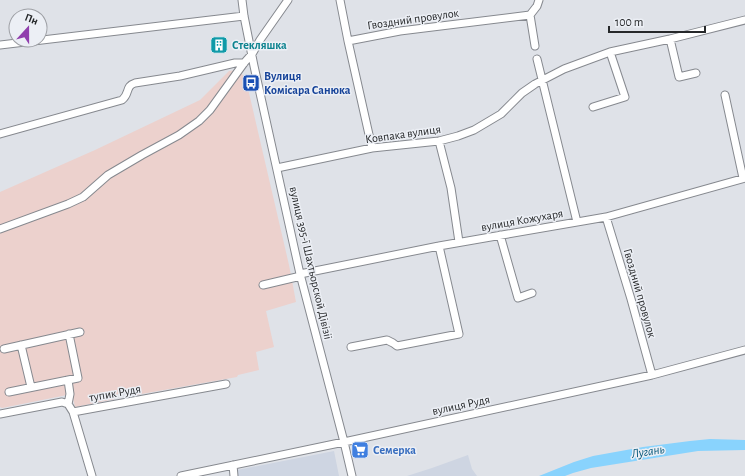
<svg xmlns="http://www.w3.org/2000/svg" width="745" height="476" font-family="'Alegreya Sans',sans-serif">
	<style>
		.built { fill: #ced5e2 }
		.industrial { fill: #ecd1cd }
		.water { fill: #89d3fd }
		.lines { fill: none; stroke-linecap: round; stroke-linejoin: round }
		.minor-casing { stroke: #86898f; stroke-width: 9 }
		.minor { stroke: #fff; stroke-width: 7 }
		.labels { text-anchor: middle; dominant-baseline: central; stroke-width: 3; stroke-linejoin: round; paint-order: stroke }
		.street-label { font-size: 12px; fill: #26282a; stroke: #eceff5 }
		.culture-label { font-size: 12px; font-weight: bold; fill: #0d838f; stroke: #eceff5; text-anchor: start }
		.transit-label { font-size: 12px; font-weight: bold; fill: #164399; stroke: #eceff5; text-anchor: start }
		.shop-label { font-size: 12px; font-weight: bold; fill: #366cbe; stroke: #eceff5; text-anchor: start }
		.water-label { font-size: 13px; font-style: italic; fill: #06587a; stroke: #eceff5 }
	</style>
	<rect width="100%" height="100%" fill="#dfe2e8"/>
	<!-- built -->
	<path class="built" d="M334,451L339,476H238L237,470Z
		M468,455L472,469L477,476H407L432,468Z"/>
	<!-- industrial -->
	<path class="industrial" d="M236,70L242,74L246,80L289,265L296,302L266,311L274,347L256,352L259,370L238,375L237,377L136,395L135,391L114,395L115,399L75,407L72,394L2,408L0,407V192L95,150L200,100L229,71Z"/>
	<!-- water -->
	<path class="water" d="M710,439L745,440V450L698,451L591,468L573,473L565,476H539L574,462L593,456L643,447L690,441Z"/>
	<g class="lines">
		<defs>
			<path id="minor" d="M242,0L244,16L254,66L300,274L344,442L352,476
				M340,0L348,41L372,148
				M670,39L679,77L696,73
				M348,41L400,31L530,15
				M0,45L244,16
				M535,46L530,15L537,6L539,0
				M537,59L577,222
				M725,95L743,178
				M593,107L625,97L610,52
				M0,134L122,100C130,94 125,86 135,83L180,76L235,63H244
				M439,141L451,188L459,242
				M277,168L372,148L439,141L458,136L474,130L501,114L522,93L535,84L564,69L610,52L670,39L745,20
				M606,217L631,299L652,375
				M0,229L68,204L83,197L108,175L142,155L179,135L199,121L210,110L244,63L252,54L260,40L288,0
				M500,235L518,298L532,293
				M300,274L439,246L606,217L745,178
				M263,285L301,276
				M21,345L31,387
				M351,347L387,340L393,343L397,346L459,334L439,246
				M4,349L80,332
				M68,380L70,394L68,404
				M9,392L78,378L69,334
				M0,414L62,402L68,404L73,412
				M233,465L234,476
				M92,476L73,412L226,384
				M181,476L344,442L652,375L745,350"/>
		</defs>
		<!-- minor casing -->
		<use href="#minor" class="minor-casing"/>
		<!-- minor -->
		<use href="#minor" class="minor"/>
	</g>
	<!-- icons -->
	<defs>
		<symbol id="building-square" viewBox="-11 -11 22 22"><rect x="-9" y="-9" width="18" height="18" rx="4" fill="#0f9aa8" stroke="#eceff5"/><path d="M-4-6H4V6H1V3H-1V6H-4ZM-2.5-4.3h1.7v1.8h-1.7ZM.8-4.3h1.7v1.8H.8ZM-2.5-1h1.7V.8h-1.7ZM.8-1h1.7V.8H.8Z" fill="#fff"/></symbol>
		<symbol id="bus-square" viewBox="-11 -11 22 22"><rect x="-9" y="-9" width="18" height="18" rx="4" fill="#1a4fb4" stroke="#eceff5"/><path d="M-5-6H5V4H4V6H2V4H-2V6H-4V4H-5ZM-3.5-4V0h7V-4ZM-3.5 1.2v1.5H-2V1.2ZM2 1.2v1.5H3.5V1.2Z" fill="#fff"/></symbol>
		<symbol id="supermarket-square" viewBox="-11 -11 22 22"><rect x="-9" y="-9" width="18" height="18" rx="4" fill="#3f7fe0" stroke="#eceff5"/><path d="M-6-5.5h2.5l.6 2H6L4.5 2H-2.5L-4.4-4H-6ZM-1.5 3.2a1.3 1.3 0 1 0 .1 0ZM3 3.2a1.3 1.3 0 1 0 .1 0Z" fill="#fff"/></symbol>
	</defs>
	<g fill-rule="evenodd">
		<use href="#building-square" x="209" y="35" width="20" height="20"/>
		<use href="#bus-square" x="241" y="73" width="20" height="20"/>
		<use href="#supermarket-square" x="350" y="440" width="20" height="20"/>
	</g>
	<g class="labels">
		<!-- street labels -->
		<g class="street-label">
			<text transform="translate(413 19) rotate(-8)">Гвоздний провулок</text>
			<text transform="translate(403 134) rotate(-8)">Ковпака вулиця</text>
			<text transform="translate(522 220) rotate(-10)">вулиця Кожухаря</text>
			<text transform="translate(311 263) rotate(77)">вулиця 395-ї Шахтьорской Дівізіі</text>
			<text transform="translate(640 293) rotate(74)">Гвоздний провулок</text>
			<text transform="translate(115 393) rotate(-10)">тупик Рудя</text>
			<text transform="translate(461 405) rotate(-12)">вулиця Рудя</text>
		</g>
		<!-- culture labels -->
		<g class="culture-label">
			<text x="232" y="45">Стекляшка</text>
		</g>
		<!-- transit labels -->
		<g class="transit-label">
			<text x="264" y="76">Вулиця<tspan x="264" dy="14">Комісара Санюка</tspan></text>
		</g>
		<!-- shop labels -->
		<g class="shop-label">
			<text x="373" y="450">Семерка</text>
		</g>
		<!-- water labels -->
		<g class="water-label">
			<text transform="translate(648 452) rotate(-9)">Лугань</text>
		</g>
	</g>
	<!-- north arrow -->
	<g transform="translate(28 28) rotate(21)"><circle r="19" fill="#eceff5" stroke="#9d9fa4"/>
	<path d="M0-3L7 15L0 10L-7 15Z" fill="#903ead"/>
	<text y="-6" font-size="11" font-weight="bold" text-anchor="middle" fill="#26282a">Пн</text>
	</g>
	<!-- scale -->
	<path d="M609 26v6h96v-6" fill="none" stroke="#26282a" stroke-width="2"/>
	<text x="615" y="26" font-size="12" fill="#26282a" stroke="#eceff5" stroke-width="3" paint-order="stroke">100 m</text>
</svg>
